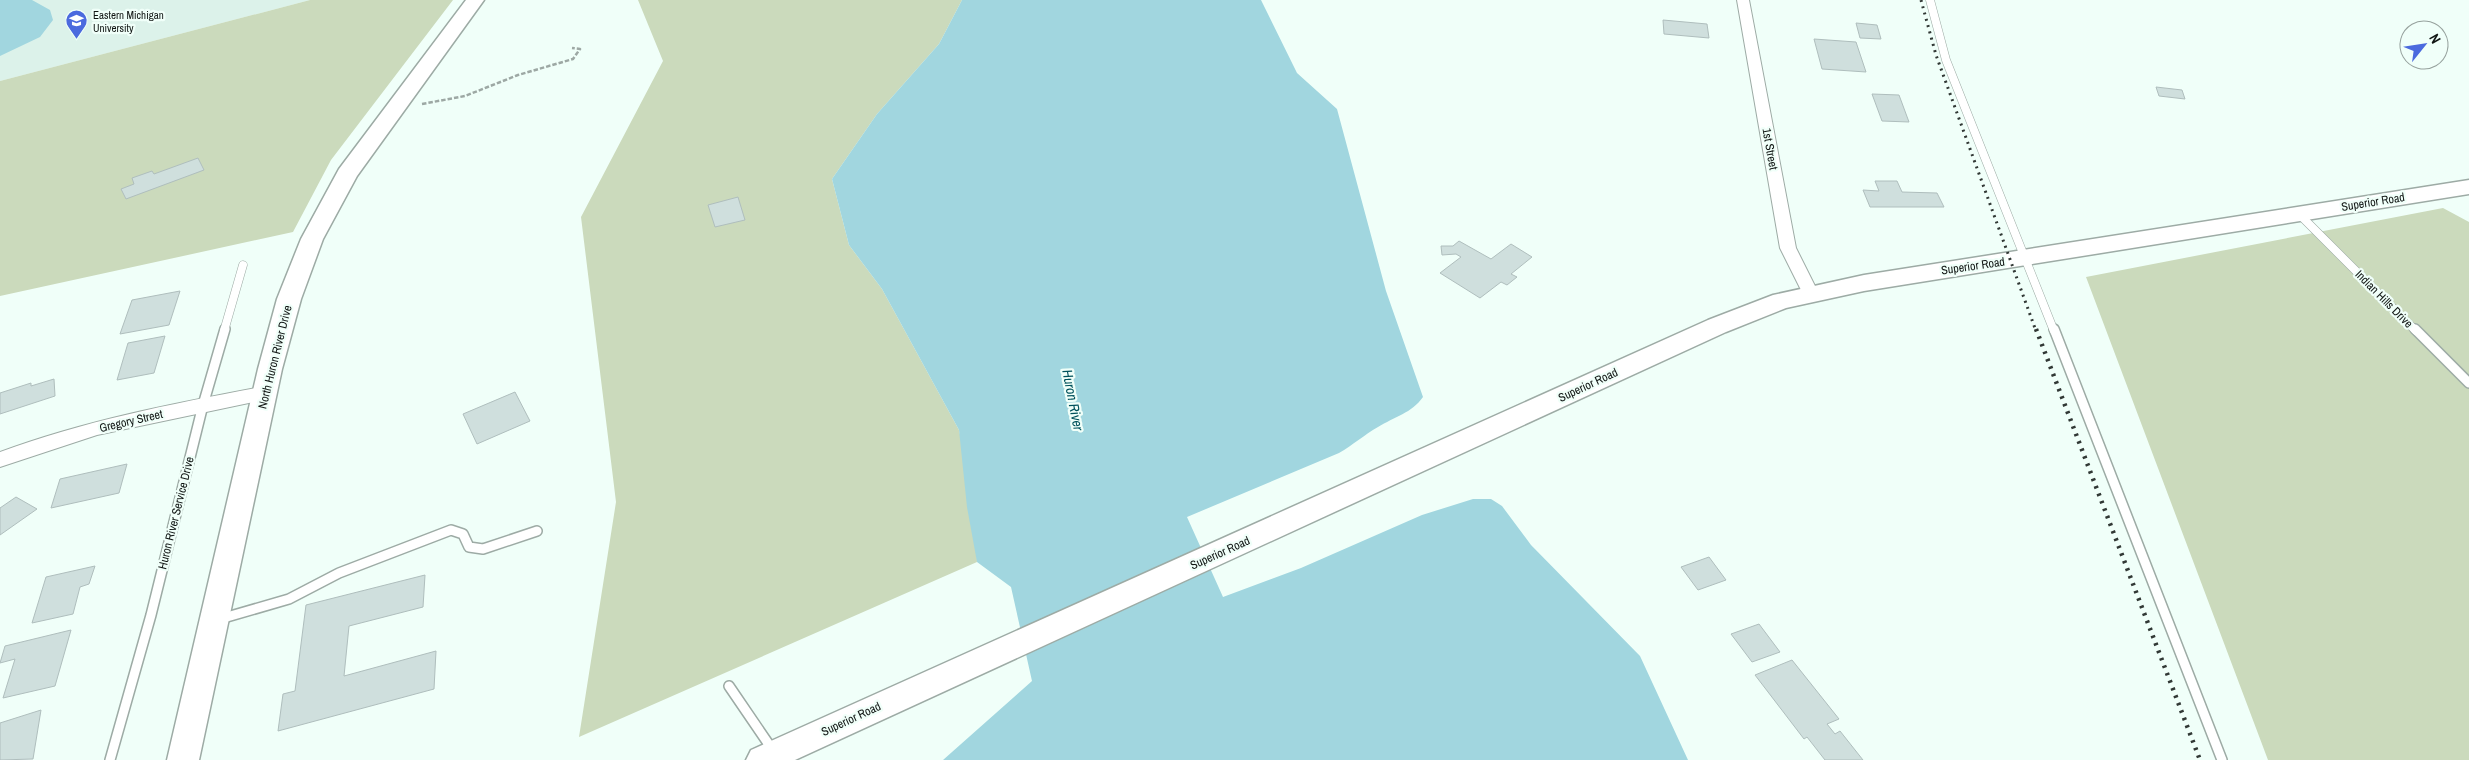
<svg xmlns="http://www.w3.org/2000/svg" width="2469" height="760" font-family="'Archivo Narrow',sans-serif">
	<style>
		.built { fill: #dcf2ea }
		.green { fill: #cbdabc }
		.water { fill: #a1d6df }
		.building { fill: #cfdfdd; stroke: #afbebd }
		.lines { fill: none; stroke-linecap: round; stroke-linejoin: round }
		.service-far1-casing { stroke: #9daba5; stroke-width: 9 }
		.service-casing { stroke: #9daba5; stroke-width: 12 }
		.minor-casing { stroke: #9daba5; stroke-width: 2 }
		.secondary-casing { stroke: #9daba5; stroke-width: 3 }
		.path { stroke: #9da8a4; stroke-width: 2.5; stroke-dasharray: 4.5 2; stroke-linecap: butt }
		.service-far1 { stroke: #fff; stroke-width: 8 }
		.service { stroke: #fff; stroke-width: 9 }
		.minor { fill: #fff; fill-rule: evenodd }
		.secondary { fill: #fff; fill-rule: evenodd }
		.rail-far1 { stroke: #313835; stroke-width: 3; stroke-dasharray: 2 4.5; stroke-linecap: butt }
		.rail { stroke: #313835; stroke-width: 4.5; stroke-dasharray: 2.5 5.5; stroke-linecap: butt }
		.labels { text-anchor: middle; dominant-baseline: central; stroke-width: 4.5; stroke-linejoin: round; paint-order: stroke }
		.far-poi-label { font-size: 11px; fill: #101513; stroke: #f0fff9; text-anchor: start }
		.street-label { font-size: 12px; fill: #101513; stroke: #f0fff9 }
		.water-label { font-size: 14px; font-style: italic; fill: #00525c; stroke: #f0fff9 }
	</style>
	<rect width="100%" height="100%" fill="#f0fff9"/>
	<!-- built -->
	<path class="built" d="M0,0H310L0,81Z"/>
	<!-- green -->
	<path class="green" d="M310,0H453L331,160L293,232L0,296V81Z
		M638,0H962L939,44L877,114L832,179L849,245L882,289L959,430L976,506L977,562L579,737L616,502L581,217L663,61Z
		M2443,208L2469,222V760H2268L2086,277Z"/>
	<!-- water -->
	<path class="water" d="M0,0H32L50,10L53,20L40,37L0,56Z
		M962,0H1261L1297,73L1337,109L1386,291L1423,397C1412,413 1394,417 1378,427C1364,435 1353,445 1339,453L1187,517L1223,597L1301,568L1422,515L1473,499H1491L1502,506L1531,545L1640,656L1688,760H943L1032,681L1011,587L977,562L967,507L959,430L882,289L849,245L832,179L877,114L939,44Z"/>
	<!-- building -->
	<path class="building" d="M1663,20L1707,24L1709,38L1664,34Z
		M1856,23L1877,25L1881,39L1860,38Z
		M1814,39L1856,42L1866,72L1822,69Z
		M2156,87L2182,90L2185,99L2159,96Z
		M1872,94L1899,95L1909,122L1882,121Z
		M198,158L204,170L126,199L121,189L134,184L132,178L152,171L154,174Z
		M1875,181H1897L1902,192L1937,193L1944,207H1870L1863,190L1879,191Z
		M738,197L745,220L715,227L708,205Z
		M1459,241L1491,259L1511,244L1532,257L1511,274L1517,277L1507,285L1501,282L1480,298L1440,273L1461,257L1456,254L1442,255L1441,246H1453Z
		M180,291L169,325L120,334L132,300Z
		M165,336L154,373L117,380L128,343Z
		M54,379L55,396L0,414V393L31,383V386Z
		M515,392L530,421L477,444L463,414Z
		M127,464L119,493L51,508L60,479Z
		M16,497L37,509L0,535V508Z
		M1709,557L1726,580L1698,590L1681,567Z
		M95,566L89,584L80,587L73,614L32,623L46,577Z
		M425,575L423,607L349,626L344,676L436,651L434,689L278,731L283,694L295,691L306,605Z
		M1759,624L1780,652L1752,662L1731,634Z
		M71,630L55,686L3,698L15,659L0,663L5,646Z
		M1792,660L1839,719L1827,724L1835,734L1840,731L1863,760H1825L1807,737L1804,739L1755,675Z
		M41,710L33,759L0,760V723Z"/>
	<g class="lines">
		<defs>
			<path id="service-far1" d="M1930,0L1946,60L2054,331
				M2299,214L2416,331
				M224,331L243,265"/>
			<path id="service" d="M2054,329L2222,760
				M2415,329L2469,383
				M220,619L289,599L339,573L451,530L463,534L469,547L483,549L537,531
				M729,686L774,752
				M110,760L151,615L203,405L225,329"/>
			<path id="minor" d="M1737,0H1749L1796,248L1819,294L1817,298H1805L1780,248Z
				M266,386L272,388L275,393L272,398L97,435L0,467V452C86,420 176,403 266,386Z"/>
			<path id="secondary" d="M466,0H484L357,176L323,239L301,299L282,369L199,760H167L258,369L277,299L301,239L339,169Z
				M2469,180V194L1864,291L1786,308L1726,332L795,760H746L751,750L1708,320L1773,295L1864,275Z"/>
		</defs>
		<!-- service-far1 casing -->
		<use href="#service-far1" class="service-far1-casing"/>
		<!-- service casing -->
		<use href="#service" class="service-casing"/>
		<!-- minor casing -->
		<use href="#minor" class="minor-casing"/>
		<!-- secondary casing -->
		<use href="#secondary" class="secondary-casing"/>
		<!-- path -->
		<path class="path" d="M422,104L465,96L518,75L573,59L580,49L572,48"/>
		<!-- service-far1 -->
		<use href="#service-far1" class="service-far1"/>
		<!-- service -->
		<use href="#service" class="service"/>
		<!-- minor -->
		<use href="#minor" class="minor"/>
		<!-- secondary -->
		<use href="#secondary" class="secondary"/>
		<!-- rail-far1 -->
		<path class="rail-far1" d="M1921,0L1936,55L2036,331"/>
		<!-- rail -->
		<path class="rail" d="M2036,329L2200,760"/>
	</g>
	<!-- icons -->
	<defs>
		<symbol id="university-pin" viewBox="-11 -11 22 30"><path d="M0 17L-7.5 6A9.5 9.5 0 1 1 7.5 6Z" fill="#4b6ade" stroke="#f0fff9"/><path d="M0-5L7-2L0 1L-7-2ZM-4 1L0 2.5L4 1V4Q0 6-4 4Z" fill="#fff"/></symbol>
	</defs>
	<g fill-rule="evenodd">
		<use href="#university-pin" x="64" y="8" width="25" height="34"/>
	</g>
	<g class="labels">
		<!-- far-poi labels -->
		<g class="far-poi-label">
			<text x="93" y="15">Eastern Michigan<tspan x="93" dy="13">University</tspan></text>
		</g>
		<!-- street labels -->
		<g class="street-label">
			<text transform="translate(1770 149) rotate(80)">1st Street</text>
			<text transform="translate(2373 202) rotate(-9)">Superior Road</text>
			<text transform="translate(1973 266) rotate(-8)">Superior Road</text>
			<text transform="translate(2384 299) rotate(45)">Indian Hills Drive</text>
			<text transform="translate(275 357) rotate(-76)">North Huron River Drive</text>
			<text transform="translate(1588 385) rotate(-25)">Superior Road</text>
			<text transform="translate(131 421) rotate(-13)">Gregory Street</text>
			<text transform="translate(176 513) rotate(-76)">Huron River Service Drive</text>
			<text transform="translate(1220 553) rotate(-24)">Superior Road</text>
			<text transform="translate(851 719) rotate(-25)">Superior Road</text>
		</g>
		<!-- water labels -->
		<g class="water-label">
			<text transform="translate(1073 400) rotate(79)">Huron River</text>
		</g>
	</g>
	<!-- north arrow -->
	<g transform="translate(2424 45) rotate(60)"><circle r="24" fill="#f0fff9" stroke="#96a19d"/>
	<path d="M0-4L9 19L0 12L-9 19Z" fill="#4b6ade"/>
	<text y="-8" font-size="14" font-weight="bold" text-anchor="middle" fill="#101513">N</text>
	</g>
</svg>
